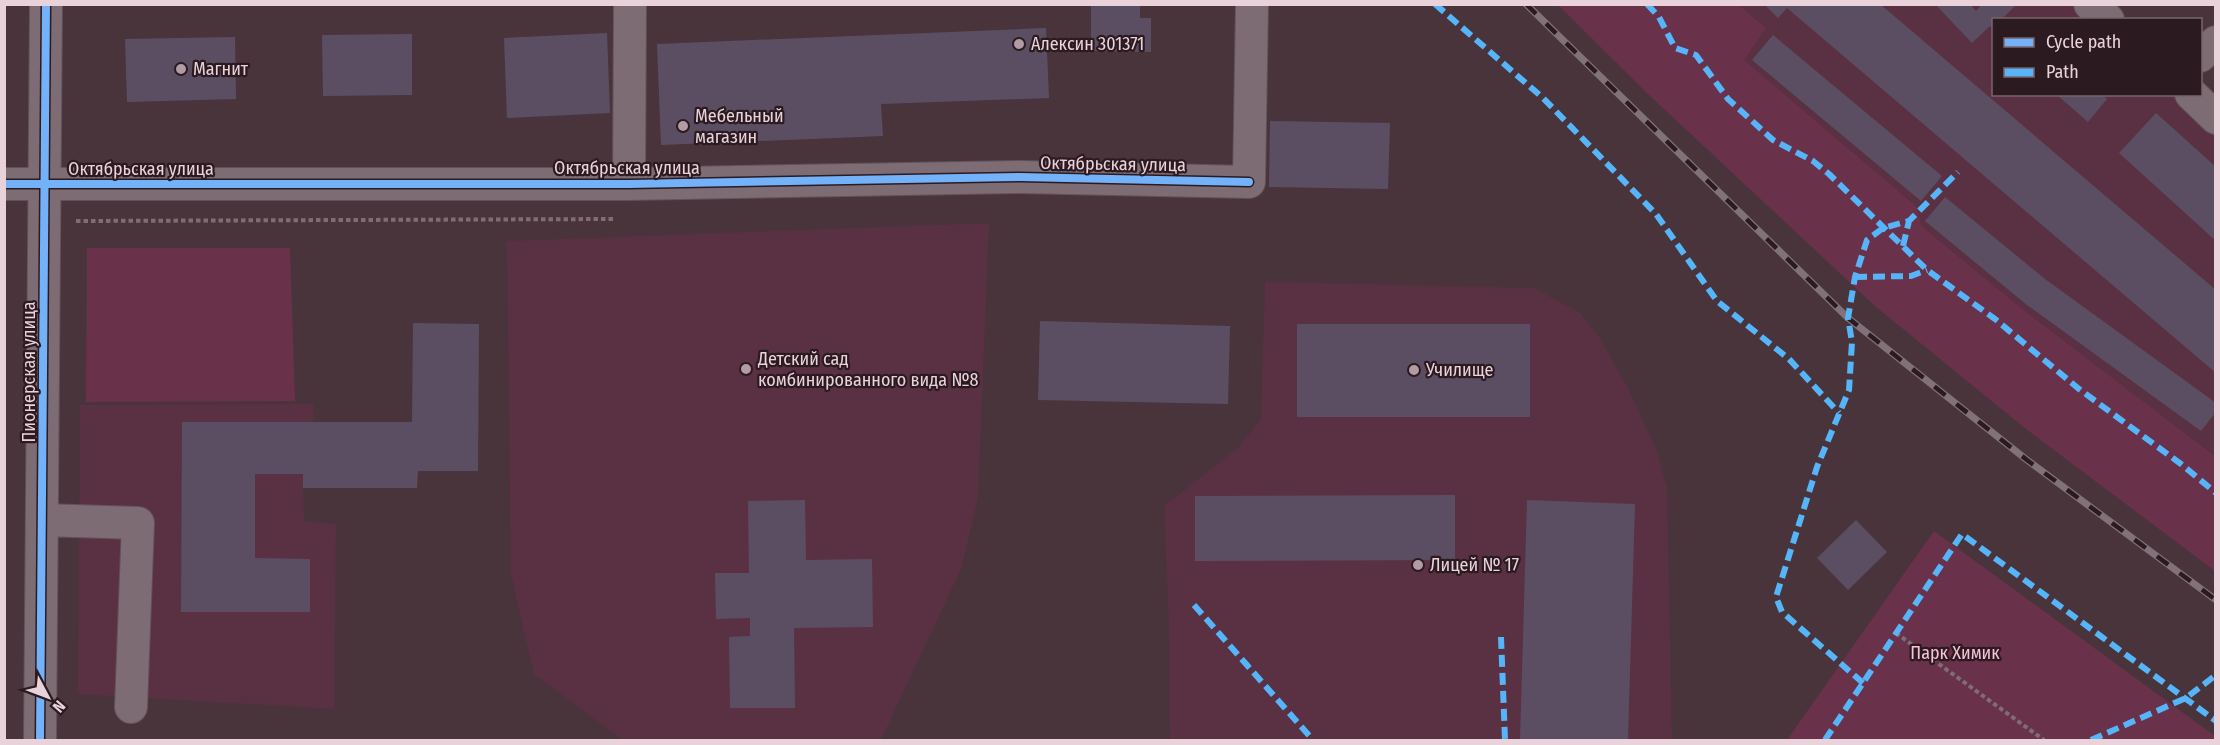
<svg xmlns="http://www.w3.org/2000/svg" width="2220" height="745" font-family="'Fira Sans Condensed',sans-serif">
	<style>
		.built { fill: #593142 }
		.green { fill: #6a314b }
		.building { fill: #5c4e62 }
		.lines { fill: none; stroke-linecap: round; stroke-linejoin: round }
		.minor-casing { stroke: #635158; stroke-width: 34 }
		.path { stroke: #7e6e74; stroke-width: 4; stroke-dasharray: 4.5 3; stroke-linecap: butt }
		.minor { stroke: #7d6c73; stroke-width: 32 }
		.rail-casing { stroke: #817178; stroke-width: 7 }
		.rail { stroke: #2c1a21; stroke-width: 4.5; stroke-dasharray: 14; stroke-linecap: butt }
		.quiet { stroke: #56b5f8; stroke-width: 6; stroke-dasharray: 12 6; stroke-linecap: butt }
		.cycleway-casing { stroke: #2c1a21; stroke-width: 11 }
		.cycleway { stroke: #73b2f8; stroke-width: 8 }
		.poi-dot { fill: #b29ba3; stroke: #2c1a21; stroke-width: 2 }
		.labels { text-anchor: middle; dominant-baseline: central; stroke-width: 4.5; stroke-linejoin: round; paint-order: stroke }
		.poi-label { font-size: 18px; fill: #ead2db; stroke: #2c1a21; text-anchor: start }
		.street-label { font-size: 18px; fill: #ead2db; stroke: #2c1a21 }
		.park-label { font-size: 18px; fill: #f7c2d6; stroke: #2c1a21 }
	</style>
	<rect width="100%" height="100%" fill="#49343c"/>
	<!-- built -->
	<path class="built" d="M1739,5H2077L2094,19L1994,20V94L2182,95L2215,123V456L2026,312L1920,226L1917,207L1743,60L1766,28Z
		M989,223L978,498L961,569L881,740H623L534,674L511,575L507,241Z
		M1265,282L1534,288L1580,313L1599,337L1626,384L1657,451L1667,488L1672,740H1170L1169,625L1164,506L1238,448L1261,419Z
		M313,404L314,422L303,477L304,521L336,524L334,709L78,694L80,405Z"/>
	<!-- green -->
	<path class="green" d="M1558,5H1739L1766,28L1744,60L1917,207L1921,226L2026,312L2215,456V571L2026,429L1875,306L1650,96Z
		M87,248H290L295,401L86,402Z
		M1934,531L2215,736V740H1787Z"/>
	<!-- building -->
	<path class="building" d="M1091,4H1140V18H1151V52L1091,51Z
		M1764,4H1880L2216,290V373L1787,8L1778,18Z
		M1935,4H1970L1976,11L1982,4H2017L2001,20H1994V27L1992,28L1990,26L1972,43Z
		M1046,28L1049,98L881,104L883,136L661,145L657,44Z
		M607,33L610,113L507,118L504,38Z
		M412,34V95L323,96L322,35Z
		M1773,35L1942,176L1921,201L1752,60Z
		M235,37L236,99L127,102L125,39Z
		M2056,94H2101L2107,99L2088,122Z
		M2156,113L2216,167V241L2119,153Z
		M1270,121L1390,123L1388,189L1269,187Z
		M1945,197L2045,279L2216,403V412L2201,431L2027,305L1925,221Z
		M1040,321L1230,326L1228,404L1038,400Z
		M413,323L479,324L478,471H418L417,488H303V474H255V558L310,559V612H181L182,422H412Z
		M1297,324H1530V417H1297Z
		M1455,495V560L1195,561V496Z
		M805,500L806,560L872,559L873,627L794,628L795,708H730L729,637L750,636V618L716,619L715,573H749L748,501Z
		M1527,500L1635,504L1628,740H1520Z
		M1856,520L1887,552L1848,590L1817,558Z"/>
	<g class="lines">
		<defs>
			<path id="minor" d="M2090,4L2108,20
				M2200,56L2216,42
				M2191,94L2216,118
				M4,184H629L1020,177L1249,182L1252,4
				M629,184L630,4
				M43,520L138,523L131,707
				M40,740L46,4"/>
		</defs>
		<!-- minor casing -->
		<use href="#minor" class="minor-casing"/>
		<!-- path -->
		<path class="path" d="M76,221L615,219
			M1896,633L2044,740"/>
		<!-- minor -->
		<use href="#minor" class="minor"/>
		<defs>
			<path id="rail" d="M1526,4L1848,318L2027,460L2216,600"/>
		</defs>
		<!-- rail casing -->
		<use href="#rail" class="rail-casing"/>
		<!-- rail -->
		<use href="#rail" class="rail"/>
		<!-- quiet -->
		<path class="quiet" d="M1435,4L1543,98L1656,214L1717,301L1789,359L1839,413
			M1647,4L1659,17L1675,48L1696,55L1728,99L1773,140L1813,161L1829,174L1927,270L1995,319L2079,389L2181,464L2216,493
			M1903,246L1909,221
			M1855,277L1911,276L1927,270
			M1194,605L1313,740
			M1501,637L1505,740
			M1863,683L1782,612L1776,597L1817,467L1849,390L1852,342L1848,318L1855,277L1867,240L1883,228L1909,221L1958,172
			M1825,740L1962,534L2216,721
			M2091,740L2186,698L2216,675"/>
		<defs>
			<path id="cycleway" d="M4,184H629L1020,177L1249,182
				M40,740L46,4"/>
		</defs>
		<!-- cycleway casing -->
		<use href="#cycleway" class="cycleway-casing"/>
		<!-- cycleway -->
		<use href="#cycleway" class="cycleway"/>
	</g>
	<!-- markers -->
	<g class="poi-dot">
		<circle cx="1019" cy="44" r="6"/>
		<circle cx="181" cy="69" r="6"/>
		<circle cx="683" cy="126" r="6"/>
		<circle cx="746" cy="369" r="6"/>
		<circle cx="1414" cy="370" r="6"/>
		<circle cx="1418" cy="565" r="6"/>
	</g>
	<g class="labels">
		<!-- poi labels -->
		<g class="poi-label">
			<text x="1031" y="44">Алексин 301371</text>
			<text x="193" y="69">Магнит</text>
			<text x="695" y="116">Мебельный<tspan x="695" dy="21">магазин</tspan></text>
			<text x="758" y="359">Детский сад<tspan x="758" dy="21">комбинированного вида №8</tspan></text>
			<text x="1426" y="370">Училище</text>
			<text x="1430" y="565">Лицей № 17</text>
		</g>
		<!-- street labels -->
		<g class="street-label">
			<text transform="translate(1113 164) rotate(1)">Октябрьская улица</text>
			<text x="627" y="168">Октябрьская улица</text>
			<text x="141" y="169">Октябрьская улица</text>
			<text transform="translate(29 372) rotate(-90)">Пионерская улица</text>
		</g>
		<!-- park labels -->
		<g class="park-label">
			<text x="1955" y="653">Парк Химик</text>
		</g>
	</g>
	<!-- border -->
	<rect width="2220" height="745" fill="none" stroke="#ead2db" stroke-width="12"/>
	<!-- legend -->
	<rect x="1992" y="18" width="210" height="78" fill="#2c1a21" stroke="#78646b" stroke-width="1.5"/>
	<rect x="2004" y="38" width="30" height="9" fill="#73b2f8" stroke="#78646b" stroke-width="1.5"/>
	<text x="2046" y="48" font-size="18" fill="#ead2db">Cycle path</text>
	<rect x="2004" y="68" width="30" height="9" fill="#56b5f8" stroke="#78646b" stroke-width="1.5"/>
	<text x="2046" y="78" font-size="18" fill="#ead2db">Path</text>
	<!-- north arrow -->
	<g transform="translate(48 697) rotate(131)" stroke="#2c1a21" stroke-width="4.5" paint-order="stroke">
	<path d="M0-4.5L10 22L0 15L-10 22Z" fill="#ead2db"/>
	<text y="-9" font-size="16" font-weight="bold" text-anchor="middle" fill="#ead2db">N</text>
	</g>
</svg>
